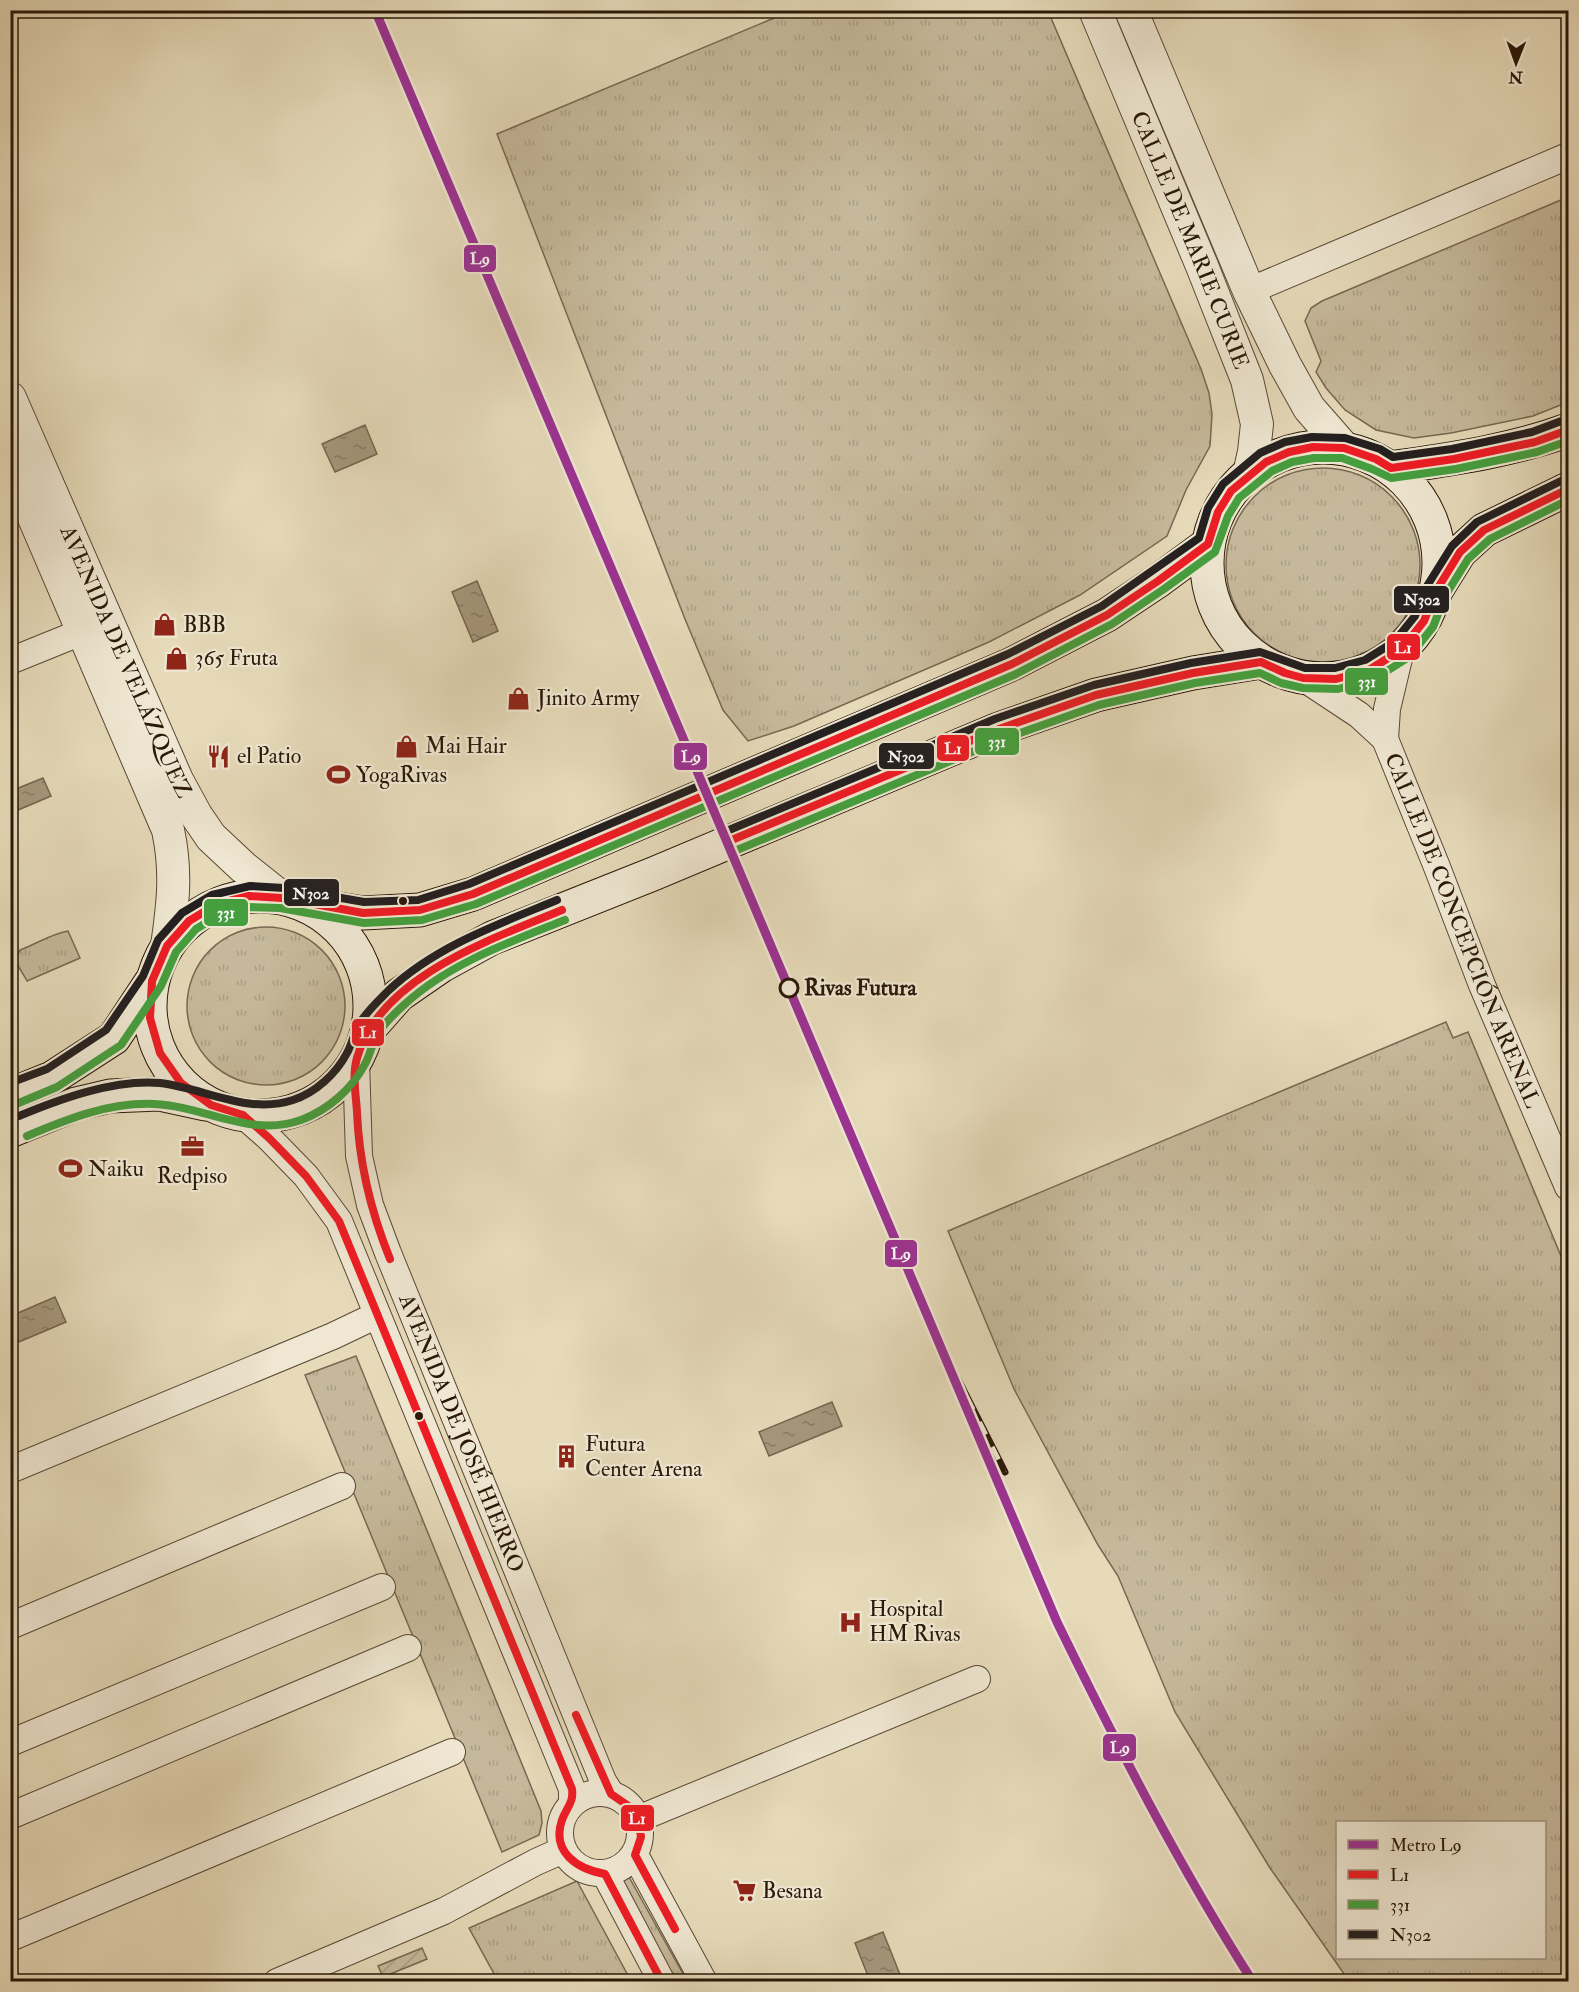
<svg xmlns="http://www.w3.org/2000/svg" width="1579" height="1992" font-family="'IM FELL Double Pica',serif">
	<style>
		.grass { fill: url(#grass-tufts); stroke: #786852; stroke-width: 1.5; fill-rule: evenodd }
		.garden { fill: url(#garden-furrows); stroke: #786852; stroke-width: 1.5 }
		.water { fill: url(#water-ripples); stroke: #74654e; stroke-width: 1.5 }
		.lines { fill: none; stroke-linecap: round; stroke-linejoin: round }
		.minor-casing { stroke: #594834; stroke-width: 28 }
		.tertiary-casing { stroke: #594834; stroke-width: 34 }
		.secondary-casing { stroke: #2a1808; stroke-width: 35 }
		.minor { stroke: #efe7d2; stroke-width: 26 }
		.tertiary { stroke: #efe7d2; stroke-width: 32 }
		.secondary { stroke: #efe7d2; stroke-width: 33 }
		.rail-casing { stroke: #2a1808; stroke-width: 7 }
		.rail { stroke: #efe7d2; stroke-width: 4.5; stroke-dasharray: 14; stroke-linecap: butt }
		.bus-1-casing { stroke: #efe7d2; stroke-width: 12 }
		.bus-2-casing { stroke: #efe7d2; stroke-width: 12 }
		.bus-3-casing { stroke: #efe7d2; stroke-width: 12 }
		.bus-1 { stroke: #ee1c25; stroke-width: 8 }
		.bus-2 { stroke: #459f3e; stroke-width: 8 }
		.bus-3 { stroke: #231f20; stroke-width: 8 }
		.metro-1-casing { stroke: #efe7d2; stroke-width: 14 }
		.metro-1 { stroke: #9c3293; stroke-width: 9 }
		.bus-dot { fill: #2a1808; stroke: #efe7d2; stroke-width: 2 }
		.stop-dot { fill: #efe7d2; stroke: #2a1808; stroke-width: 3 }
		.labels { text-anchor: middle; dominant-baseline: central; stroke-width: 4.5; stroke-linejoin: round; paint-order: stroke }
		.street-label { font-size: 22px; fill: #2a1808; stroke: #efe7d2 }
		.poi-label { font-size: 22px; fill: #2a1808; stroke: #efe7d2; text-anchor: start }
		.stop-label { font-size: 22px; font-weight: bold; fill: #2a1808; stroke: #efe7d2; text-anchor: start }
		.line-badge { stroke: #efe7d2; stroke-width: 2 }
		.badge-label { font-size: 16px; text-anchor: middle; font-weight: bold; fill: #fff }
	</style>
	<defs>
		<pattern id="grass-tufts" width="24" height="20" patternUnits="userSpaceOnUse" patternTransform="scale(1.5)"><rect width="24" height="20" fill="#c6b99b"/><path d="M3 7l-1-3M5 7V3M7 7l1-3M15 17l-1-3M17 17v-4M19 17l1-3" fill="none" stroke="#aa9e84"/></pattern>
		<pattern id="garden-furrows" width="10" height="10" patternUnits="userSpaceOnUse" patternTransform="scale(1.5)"><rect width="10" height="10" fill="#c6b99b"/><path d="M-1 1l2-2M0 10L10 0M9 11l2-2" fill="none" stroke="#aa9e84"/></pattern>
		<pattern id="water-ripples" width="26" height="14" patternUnits="userSpaceOnUse" patternTransform="scale(1.5)"><rect width="26" height="14" fill="#a6987d"/><path d="M2 4q2-2 4 0t4 0M15 11q2-2 4 0t4 0" fill="none" stroke="#877b64"/></pattern>
	</defs>
	<rect width="100%" height="100%" fill="#e6dab9"/>
	<filter id="stains"><feTurbulence type="fractalNoise" baseFrequency=".00333" numOctaves="4"/><feColorMatrix values="0 0 0 0 .2 0 0 0 0 .09 0 0 0 0 .02 0 0 0 .5 -.17"/></filter>
	<radialGradient id="worn" r=".72"><stop offset=".6" stop-color="#630" stop-opacity="0"/><stop offset="1" stop-color="#630" stop-opacity=".3"/></radialGradient>
	<!-- grass -->
	<path class="grass" d="M791,11H1048L1201,369L1209,393L1212,414L1210,446L1186,490L1167,536L1080,595L989,642L794,726L748,741L723,710L685,619L497,134Z
		M1568,197V402L1533,416L1451,433L1414,438L1376,430L1345,410L1326,388L1316,372L1321,361L1305,321L1311,308L1322,301Z
		M1226 565a97 97 0 1 1 194 0a97 97 0 1 1-194 0Z
		M187 1006a79 79 0 1 1 158 0a79 79 0 1 1-158 0Z
		M68,931L80,958L27,981C21,969 12,963 20,950C36,944 51,934 68,931Z
		M1446,1022L1453,1038L1468,1032L1568,1273V1981H1349L1270,1868L1175,1712L1118,1576L1098,1545L1014,1389L948,1231ZM1544,1822V1958H1338V1822Z
		M356,1356L541,1811L542,1823L539,1835L502,1852L305,1375Z
		M629,1877L687,1981H675L620,1881Z
		M577,1881L631,1981H498L469,1928Z"/>
	<!-- garden -->
	<path class="garden" d="M422,1948L427,1959L383,1977L378,1966Z"/>
	<!-- water -->
	<path class="water" d="M365,425L377,454L335,472L322,444Z
		M477,581L498,631L473,642L452,592Z
		M43,778L51,796L11,813V791Z
		M55,1297L66,1322L19,1342L11,1316Z
		M832,1402L842,1426L769,1456L759,1432Z
		M883,1932L901,1977L888,1981H870L855,1943Z"/>
	<g class="lines">
		<defs>
			<g id="minor">
				<path d="M1249,291L1568,156"/>
				<path d="M10,661L84,631"/>
				<path id="s1" d="M1303,678L1359,715L1385,739L1437,867L1482,985L1568,1187"/>
				<path d="M1385,739L1387,709L1401,650"/>
				<path id="s2" d="M356,1060L359,1156L370,1205L388,1253L603,1781L611,1794"/>
				<path d="M243,1115L269,1138L306,1176L339,1221L572,1789V1804"/>
				<path d="M10,1470L333,1336L377,1315"/>
				<path d="M10,1626L342,1486"/>
				<path d="M10,1743L382,1587"/>
				<circle cx="600" cy="1833" r="40"/>
				<path d="M10,1816L408,1648"/>
				<path d="M638,1819L977,1679"/>
				<path d="M635,1855L704,1982"/>
				<path d="M605,1874L662,1982"/>
				<path d="M10,1938L452,1752"/>
				<path d="M277,1982L444,1911L536,1862L563,1850"/>
			</g>
			<g id="tertiary">
				<path id="s3" d="M1095,10L1202,266L1247,380L1257,424L1254,452L1249,474"/>
				<path d="M1131,10L1249,291L1285,365L1309,408L1344,448"/>
				<path id="s4" d="M10,398L177,780L196,815L211,837L243,867L282,898"/>
				<path d="M10,462L168,830C177,872 173,904 167,946"/>
			</g>
			<path id="secondary" d="M1207 563a116 116 0 1 1 232 0a116 116 0 1 1-232 0Z
				M1391,468C1451,459 1511,451 1568,430
				M1437,589L1460,552L1484,530L1568,489
				M150 1006a110 110 0 1 1 220 0a110 110 0 1 1-220 0Z
				M301,903L363,913L420,910L473,894L1012,664L1107,615L1158,581L1208,544
				M369,1029L399,995L441,966L492,938L653,874L999,729L1096,695L1193,673L1261,662
				M10,1095L52,1078L114,1038L151,982
				M10,1131L76,1104L110,1096L159,1094L205,1104"/>
		</defs>
		<!-- minor casing -->
		<use href="#minor" class="minor-casing"/>
		<!-- tertiary casing -->
		<use href="#tertiary" class="tertiary-casing"/>
		<!-- secondary casing -->
		<use href="#secondary" class="secondary-casing"/>
		<!-- minor -->
		<use href="#minor" class="minor"/>
		<!-- tertiary -->
		<use href="#tertiary" class="tertiary"/>
		<!-- secondary -->
		<use href="#secondary" class="secondary"/>
		<defs>
			<path id="rail" d="M929,1322L1005,1472"/>
		</defs>
		<!-- rail casing -->
		<use href="#rail" class="rail-casing"/>
		<!-- rail -->
		<use href="#rail" class="rail"/>
		<defs>
			<path id="bus-1" d="M734,839L999,729L1096,695L1193,673L1261,662L1285,673L1303,678L1336,679L1369,670L1401,650L1424,621L1436,591L1460,552L1484,530L1568,489
				M390,1259C371,1212 359,1163 357,1112C356,1095 352,1075 357,1058C379,977 492,939 562,910
				M576,1715L611,1794L630,1807L638,1819L641,1837L635,1855L675,1929
				M662,1982L605,1874C577,1869 551,1852 562,1820C566,1808 574,1803 572,1789L339,1221L306,1176L269,1138L243,1115L211,1105L181,1083L160,1053L150,1018L152,981L167,946L189,921L217,904L249,896L282,898L363,913L420,910L473,894L1012,664L1107,615L1158,581L1208,544L1218,512L1231,491L1266,462L1289,452L1313,447L1344,448L1376,459L1391,468L1454,459L1535,442L1568,430"/>
			<path id="bus-2" d="M737,850L1003,739L1099,705L1195,683L1260,673L1281,683L1303,688L1338,689L1373,680L1409,657L1433,627L1445,596L1468,559L1490,539L1568,500
				M14,1105L57,1087L121,1045L161,986L176,952L196,929L221,914L250,907L280,908L364,923L422,920L476,904L1016,674L1112,624L1164,589L1215,552L1228,516L1239,498L1272,471L1292,462L1314,458H1342L1372,469L1391,478L1456,469L1537,452L1568,441
				M27,1136C67,1119 110,1102 154,1104C205,1106 250,1138 301,1120C328,1110 352,1089 365,1064C370,1055 372,1044 377,1035C384,1023 395,1013 405,1004C450,963 510,942 565,920"/>
			<path id="bus-3" d="M729,830L995,719L1094,685L1191,663L1260,652L1305,668H1335L1365,660L1394,642L1415,616L1427,586L1452,546L1477,522L1563,480
				M10,1083L47,1069L106,1030L143,976L158,940L182,913L212,895L250,886L284,888L364,902L418,900L469,884L1008,654L1102,606L1199,538L1208,508L1223,484L1260,453L1285,442L1312,437L1345,438L1380,449L1393,457L1452,449L1532,432L1564,420
				M19,1116C60,1099 114,1079 160,1083C204,1088 248,1115 293,1100C315,1093 336,1074 347,1053C352,1044 354,1033 359,1024C367,1011 379,1000 389,990C436,946 499,924 557,900"/>
		</defs>
		<!-- bus-1 casing -->
		<use href="#bus-1" class="bus-1-casing"/>
		<!-- bus-2 casing -->
		<use href="#bus-2" class="bus-2-casing"/>
		<!-- bus-3 casing -->
		<use href="#bus-3" class="bus-3-casing"/>
		<!-- bus-1 -->
		<use href="#bus-1" class="bus-1"/>
		<!-- bus-2 -->
		<use href="#bus-2" class="bus-2"/>
		<!-- bus-3 -->
		<use href="#bus-3" class="bus-3"/>
		<defs>
			<path id="metro-1" d="M375,10L1057,1622C1117,1745 1179,1866 1253,1982"/>
		</defs>
		<!-- metro-1 casing -->
		<use href="#metro-1" class="metro-1-casing"/>
		<!-- metro-1 -->
		<use href="#metro-1" class="metro-1"/>
	</g>
	<!-- icons -->
	<defs>
		<symbol id="shop-bare" viewBox="-9 -9 18 18"><path d="M-5-2.5h2.3a2.7 3.5 0 0 1 5.4 0H5L5.5 6h-11ZM-1.5-2.5h3a1.5 2.3 0 0 0-3 0Z" fill="#8f2418" stroke="#efe7d2" stroke-width="2.5" paint-order="stroke"/></symbol>
		<symbol id="restaurant-bare" viewBox="-9 -9 18 18"><path d="M-5-6h1v4h1v-4h1v4h1v-4h1v5L-1.5 .5V6h-2V.5L-5-1ZM5-6V6H3V1.5H1.5Q1.5-4 5-6Z" fill="#8f2418" stroke="#efe7d2" stroke-width="2.5" paint-order="stroke"/></symbol>
		<symbol id="stadium-bare" viewBox="-9 -9 18 18"><path d="M0-5a6.5 5 0 1 0 0 10a6.5 5 0 1 0 0-10ZM-3.5-1.8h7v3.6h-7Z" fill="#8f2418" stroke="#efe7d2" stroke-width="2.5" paint-order="stroke"/></symbol>
		<symbol id="office-bare" viewBox="-9 -9 18 18"><path d="M-6-3h4V-5.5h4V-3h4V5H-6ZM-1-4.5V-3h2v-1.5ZM-6 0V1H6V0Z" fill="#8f2418" stroke="#efe7d2" stroke-width="2.5" paint-order="stroke"/></symbol>
		<symbol id="building-bare" viewBox="-9 -9 18 18"><path d="M-4-6H4V6H1V3H-1V6H-4ZM-2.5-4.3h1.7v1.8h-1.7ZM.8-4.3h1.7v1.8H.8ZM-2.5-1h1.7V.8h-1.7ZM.8-1h1.7V.8H.8Z" fill="#8f2418" stroke="#efe7d2" stroke-width="2.5" paint-order="stroke"/></symbol>
		<symbol id="hospital-bare" viewBox="-9 -9 18 18"><path d="M-5-5h3v3.5h4V-5h3V5h-3V1.5h-4V5h-3Z" fill="#8f2418" stroke="#efe7d2" stroke-width="2.5" paint-order="stroke"/></symbol>
		<symbol id="supermarket-bare" viewBox="-9 -9 18 18"><path d="M-6-5.5h2.5l.6 2H6L4.5 2H-2.5L-4.4-4H-6ZM-1.5 3.2a1.3 1.3 0 1 0 .1 0ZM3 3.2a1.3 1.3 0 1 0 .1 0Z" fill="#8f2418" stroke="#efe7d2" stroke-width="2.5" paint-order="stroke"/></symbol>
	</defs>
	<g fill-rule="evenodd">
		<use href="#shop-bare" x="148" y="608" width="33" height="33"/>
		<use href="#shop-bare" x="160" y="642" width="33" height="33"/>
		<use href="#shop-bare" x="502" y="682" width="33" height="33"/>
		<use href="#shop-bare" x="390" y="730" width="33" height="33"/>
		<use href="#restaurant-bare" x="202" y="740" width="33" height="33"/>
		<use href="#stadium-bare" x="322" y="758" width="33" height="33"/>
		<use href="#office-bare" x="176" y="1130" width="33" height="33"/>
		<use href="#stadium-bare" x="54" y="1152" width="33" height="33"/>
		<use href="#building-bare" x="550" y="1440" width="33" height="33"/>
		<use href="#hospital-bare" x="834" y="1606" width="33" height="33"/>
		<use href="#supermarket-bare" x="728" y="1874" width="33" height="33"/>
	</g>
	<!-- markers -->
	<g class="bus-dot">
		<circle cx="403" cy="901" r="5"/>
		<circle cx="419" cy="1416" r="5"/>
	</g>
	<circle class="stop-dot" cx="789" cy="988" r="9"/>
	<g class="labels">
		<!-- street labels -->
		<g class="street-label">
			<text stroke="none"><textPath href="#s3" startOffset="249">CALLE DE MARIE CURIE</textPath></text>
			<text stroke="none"><textPath href="#s4" startOffset="288">AVENIDA DE VELÁZQUEZ</textPath></text>
			<text stroke="none"><textPath href="#s1" startOffset="309">CALLE DE CONCEPCIÓN ARENAL</textPath></text>
			<text stroke="none"><textPath href="#s2" startOffset="392">AVENIDA DE JOSÉ HIERRO</textPath></text>
		</g>
		<!-- poi labels -->
		<g class="poi-label">
			<text x="183" y="625">BBB</text>
			<text x="195" y="658">365 Fruta</text>
			<text x="537" y="698">Jinito Army</text>
			<text x="425" y="746">Mai Hair</text>
			<text x="237" y="756">el Patio</text>
			<text x="356" y="775">YogaRivas</text>
			<text x="88" y="1169">Naiku</text>
			<text x="192" y="1176" text-anchor="middle">Redpiso</text>
			<text x="585" y="1444">Futura<tspan x="585" dy="25">Center Arena</tspan></text>
			<text x="869" y="1609">Hospital<tspan x="869" dy="25">HM Rivas</tspan></text>
			<text x="762" y="1891">Besana</text>
		</g>
		<!-- stop labels -->
		<g class="stop-label">
			<text x="804" y="988">Rivas Futura</text>
		</g>
	</g>
	<g class="line-badge">
		<rect x="463" y="244" width="34" height="29" rx="6" fill="#9c3293"/>
		<rect x="1393" y="585" width="57" height="29" rx="6" fill="#231f20"/>
		<rect x="1386" y="633" width="35" height="28" rx="6" fill="#ee1c25"/>
		<rect x="1344" y="667" width="45" height="29" rx="6" fill="#459f3e"/>
		<rect x="974" y="727" width="46" height="29" rx="6" fill="#459f3e"/>
		<rect x="936" y="734" width="34" height="28" rx="6" fill="#ee1c25"/>
		<rect x="878" y="742" width="57" height="28" rx="6" fill="#231f20"/>
		<rect x="673" y="742" width="35" height="29" rx="6" fill="#9c3293"/>
		<rect x="283" y="878" width="57" height="29" rx="6" fill="#231f20"/>
		<rect x="203" y="898" width="46" height="29" rx="6" fill="#459f3e"/>
		<rect x="351" y="1018" width="34" height="29" rx="6" fill="#ee1c25"/>
		<rect x="884" y="1239" width="34" height="29" rx="6" fill="#9c3293"/>
		<rect x="1102" y="1733" width="35" height="29" rx="6" fill="#9c3293"/>
		<rect x="620" y="1804" width="35" height="28" rx="6" fill="#ee1c25"/>
	</g>
	<g class="badge-label">
		<text x="480" y="264">L9</text>
		<text x="1422" y="605">N302</text>
		<text x="1403" y="653">L1</text>
		<text x="1367" y="687">331</text>
		<text x="997" y="747">331</text>
		<text x="953" y="754">L1</text>
		<text x="906" y="762">N302</text>
		<text x="691" y="762">L9</text>
		<text x="311" y="899">N302</text>
		<text x="226" y="918">331</text>
		<text x="368" y="1038">L1</text>
		<text x="901" y="1259">L9</text>
		<text x="1120" y="1753">L9</text>
		<text x="637" y="1824">L1</text>
	</g>
	<!-- margin -->
	<rect width="1579" height="1992" fill="none" stroke="#e6dab9" stroke-width="36"/>
	<rect x="12" y="12" width="1555" height="1968" fill="none" stroke="#2a1808" stroke-width="3"/>
	<rect x="18" y="18" width="1543" height="1956" fill="none" stroke="#2a1808" stroke-width="1.5"/>
	<!-- legend -->
	<rect x="1336" y="1821" width="210" height="138" fill="#efe7d2" stroke="#a09481" stroke-width="1.5"/>
	<rect x="1348" y="1840" width="30" height="9" fill="#9c3293" stroke="#a09481" stroke-width="1.5"/>
	<text x="1390" y="1851" font-size="18" fill="#2a1808">Metro L9</text>
	<rect x="1348" y="1870" width="30" height="9" fill="#ee1c25" stroke="#a09481" stroke-width="1.5"/>
	<text x="1390" y="1881" font-size="18" fill="#2a1808">L1</text>
	<rect x="1348" y="1900" width="30" height="9" fill="#459f3e" stroke="#a09481" stroke-width="1.5"/>
	<text x="1390" y="1911" font-size="18" fill="#2a1808">331</text>
	<rect x="1348" y="1930" width="30" height="9" fill="#231f20" stroke="#a09481" stroke-width="1.5"/>
	<text x="1390" y="1941" font-size="18" fill="#2a1808">N302</text>
	<!-- north arrow -->
	<g transform="translate(1516 63) rotate(181)" stroke="#efe7d2" stroke-width="4.5" paint-order="stroke">
	<path d="M0-4.5L10 22L0 15L-10 22Z" fill="#2a1808"/>
	<text y="-9" font-size="16" font-weight="bold" text-anchor="middle" fill="#2a1808">N</text>
	</g>
	<rect width="100%" height="100%" filter="url(#stains)"/>
	<rect width="100%" height="100%" fill="url(#worn)"/>
</svg>
